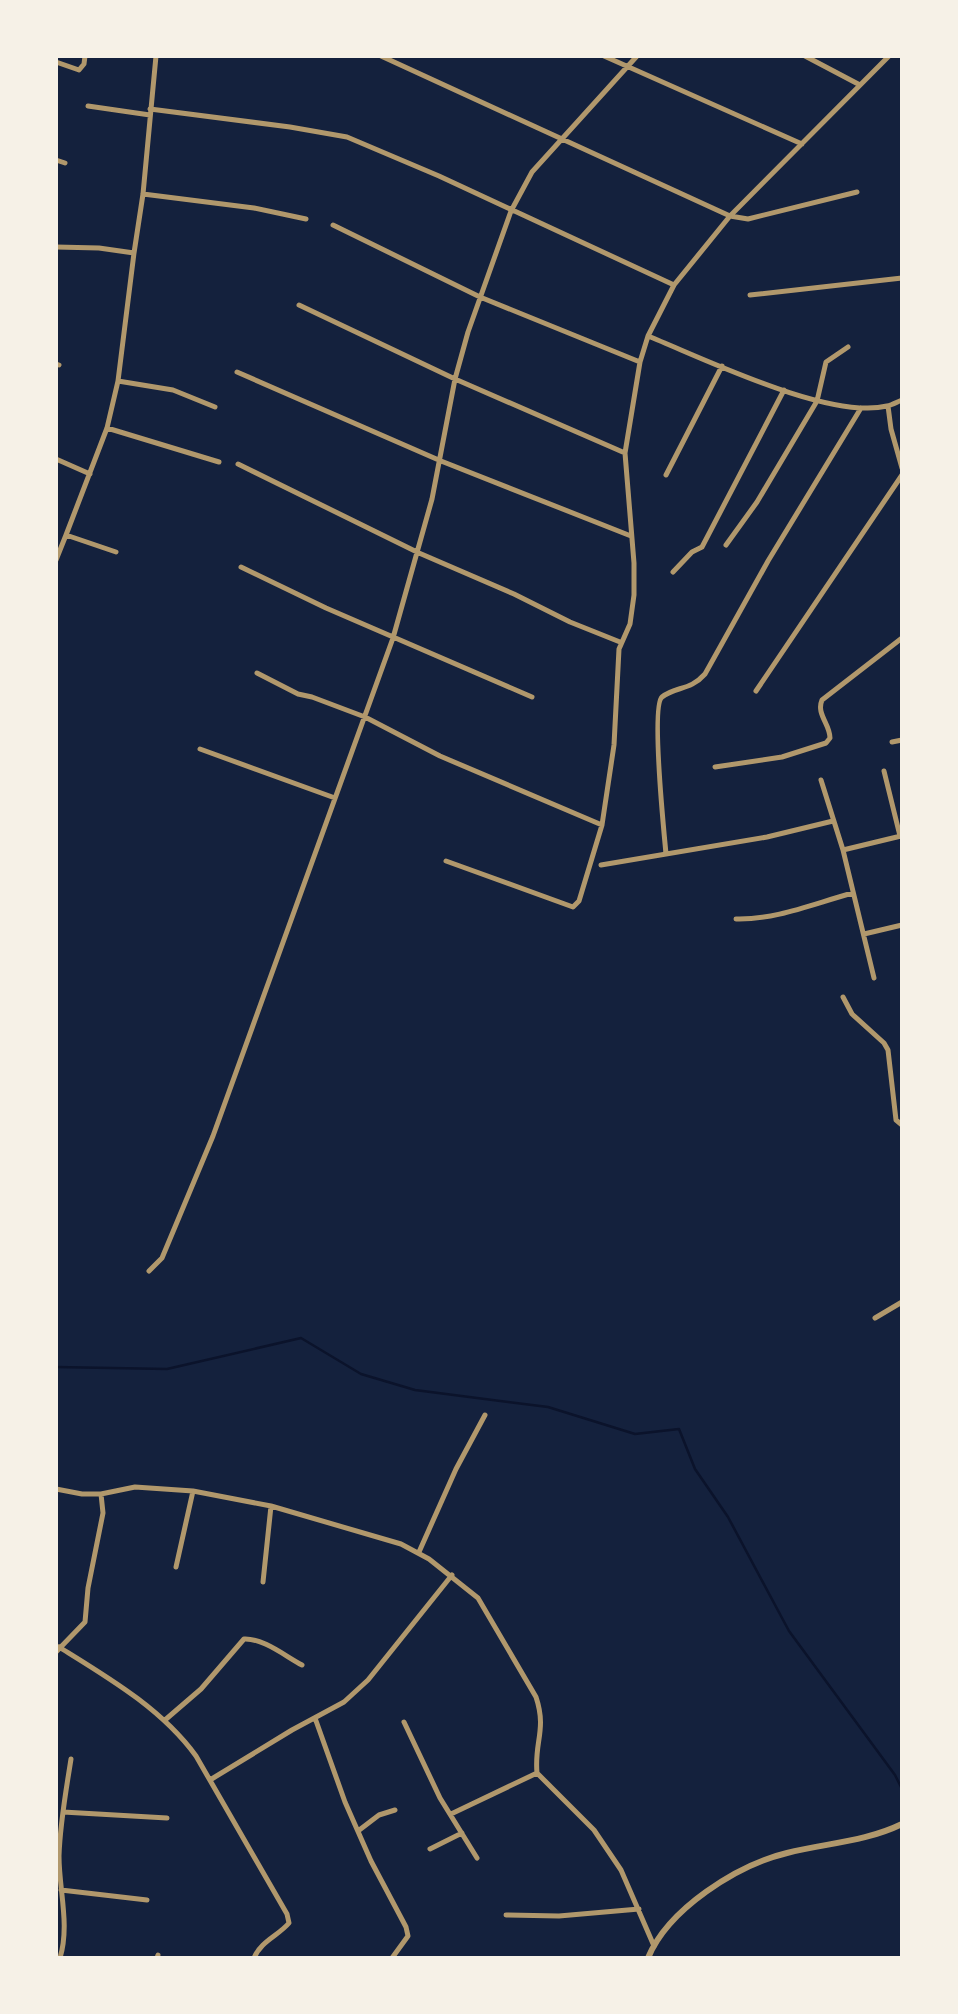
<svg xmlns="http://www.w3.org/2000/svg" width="958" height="2014" font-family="'Work Sans',sans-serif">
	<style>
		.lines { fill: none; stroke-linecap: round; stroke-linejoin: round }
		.stream { stroke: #0b132b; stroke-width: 2.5 }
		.minor { stroke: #b1986c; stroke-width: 5 }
		.tertiary { stroke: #b1986c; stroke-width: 6 }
	</style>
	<rect width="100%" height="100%" fill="#14213d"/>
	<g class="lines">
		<!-- stream -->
		<path class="stream" d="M56,1367L167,1369L301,1338L361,1374L415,1390L548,1407L635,1434L679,1429L695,1469L728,1517L789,1631L895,1775L902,1789"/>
		<!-- minor -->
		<path class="minor" d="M381,56L730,216L748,219L857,192
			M604,56L802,144
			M805,56L860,85
			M56,62L79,70L84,64L85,56
			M88,106L150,115
			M150,109L290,127L347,137L439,176L674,285
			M56,160L65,163
			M143,194L254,208L306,219
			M333,225L480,297L640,362
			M56,247L99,248L134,253
			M750,295L902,278
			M299,305L455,379L625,453
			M648,336C705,359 829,420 887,406C892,405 897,402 902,400
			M56,364L59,365
			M237,372L441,461L631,536
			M118,381L173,390L215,407
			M888,406L891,429L902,468
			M107,428L219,462
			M56,459L90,474
			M238,464L419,553L514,594L570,622L620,642
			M666,475L722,366
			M726,545L757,502L817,401L826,362L848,347
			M116,552L66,535L107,428L118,381L134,253L143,194L156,56
			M56,560L66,535
			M241,567L326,608L532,697
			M673,572L692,552L702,547L784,390
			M257,673L298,694L312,697L365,717L440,756L602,825
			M756,691L902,475
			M892,742L902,740
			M200,749L335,798
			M715,767L782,757L826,743L830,738C830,724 816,714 822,700L902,638
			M884,771L900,836
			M821,780L843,850L874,978
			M843,850L901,836
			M666,854C664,832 651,706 662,697C676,686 690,691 705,674L768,561L861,408
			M446,861L573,907L579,901L602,825L614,745L619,649L630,624L634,595V563L625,453L640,362L648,336L674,285L730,216L889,56
			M601,865L767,837L833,821
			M736,919C776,920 815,903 853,893
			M864,934L902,925
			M843,997L852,1014L884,1043L888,1050L896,1120L902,1125
			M149,1271L162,1258L213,1136L393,638L432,499L455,379L468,332L511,211L532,172L637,56
			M875,1318L902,1302
			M56,1489L82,1494H101L135,1487L193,1491
			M419,1552L456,1469L485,1415
			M176,1567L193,1491L271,1506L401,1544L429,1559L478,1598L536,1697C547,1730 534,1742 537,1773L594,1830L621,1870L654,1946
			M263,1582L271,1506
			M59,1647C109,1678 162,1709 196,1756L287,1914L289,1923C278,1936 261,1941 254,1958
			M56,1652L85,1622L88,1588L103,1513L101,1494
			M315,1718L345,1802L371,1861L406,1927L408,1936L392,1958
			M165,1720L201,1689L244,1639C263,1638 285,1656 302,1665
			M404,1722L440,1798L477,1858
			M210,1780L292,1730L344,1702L368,1680L452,1575
			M63,1812L167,1818
			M451,1814L537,1773
			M358,1831L379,1815L395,1810
			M430,1849L462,1833
			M61,1890L147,1900
			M506,1915L559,1916L639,1909
			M60,1958C70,1925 59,1890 59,1856C60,1823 66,1791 71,1759
			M157,1958L158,1955"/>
		<!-- tertiary -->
		<path class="tertiary" d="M648,1958C668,1909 737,1865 787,1853C826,1843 865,1842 902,1824"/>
	</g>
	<!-- border -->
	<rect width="958" height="2014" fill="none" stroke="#f6f1e7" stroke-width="116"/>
</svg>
